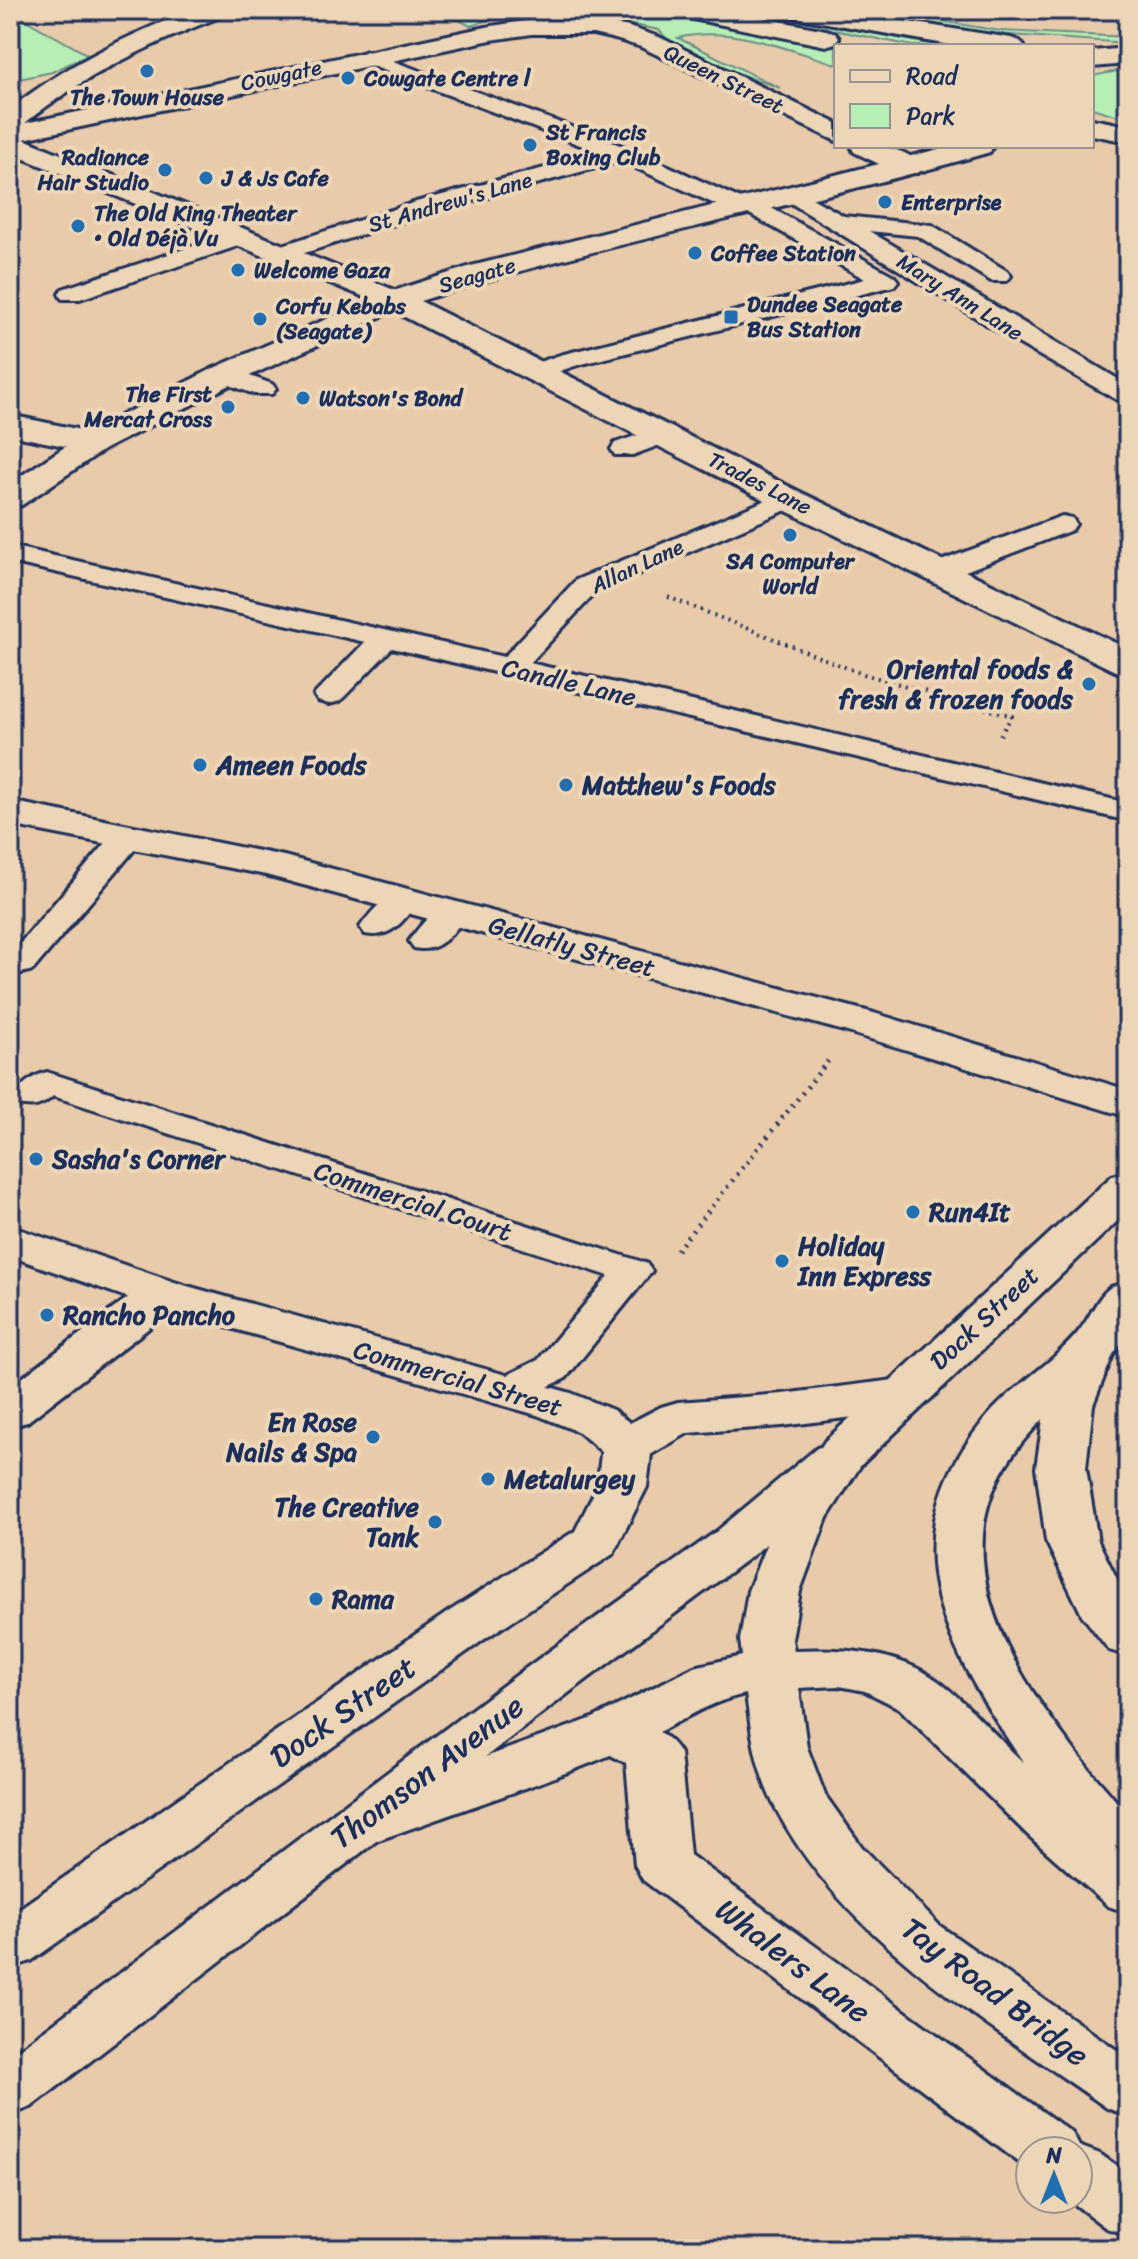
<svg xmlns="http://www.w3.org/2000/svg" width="1138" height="2259" font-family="Sriracha,sans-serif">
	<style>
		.green { fill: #b6efb3; stroke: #688f88; stroke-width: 2 }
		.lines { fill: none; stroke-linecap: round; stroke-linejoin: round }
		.lane-casing { stroke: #1b2f5e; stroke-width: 6 }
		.street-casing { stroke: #1b2f5e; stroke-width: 6 }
		.secondary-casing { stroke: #1b2f5e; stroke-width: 6 }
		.primary-casing { stroke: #1b2f5e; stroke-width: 6 }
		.highway-casing { stroke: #1b2f5e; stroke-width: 6 }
		.path-far1 { stroke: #1b2f5e; stroke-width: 4; stroke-dasharray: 2 5; stroke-linecap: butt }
		.path { stroke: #1b2f5e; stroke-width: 5; stroke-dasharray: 2 6; stroke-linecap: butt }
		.lane { fill: #edd6b5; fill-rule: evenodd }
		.street { fill: #edd6b5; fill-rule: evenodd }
		.secondary { fill: #edd6b5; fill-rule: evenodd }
		.primary { fill: #edd6b5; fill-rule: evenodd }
		.highway { fill: #edd6b5; fill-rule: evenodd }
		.poi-dot { fill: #1f6fb2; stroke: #edd6b5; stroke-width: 3 }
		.labels { text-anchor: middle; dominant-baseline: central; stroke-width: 8; stroke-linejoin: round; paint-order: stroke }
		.far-street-label { font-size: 22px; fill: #1b2f5e; stroke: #edd6b5 }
		.far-poi-label { font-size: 22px; font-weight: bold; fill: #1b2f5e; stroke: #edd6b5; text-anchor: start }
		.poi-label { font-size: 26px; font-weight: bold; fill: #1b2f5e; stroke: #edd6b5; text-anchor: start }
		.street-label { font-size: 26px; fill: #1b2f5e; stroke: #edd6b5 }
		.near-street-label { font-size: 32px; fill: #1b2f5e; stroke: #edd6b5 }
	</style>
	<rect width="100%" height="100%" fill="#e9cbaa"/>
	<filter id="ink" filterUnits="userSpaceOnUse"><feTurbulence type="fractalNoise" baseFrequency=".0125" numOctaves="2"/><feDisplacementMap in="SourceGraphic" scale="16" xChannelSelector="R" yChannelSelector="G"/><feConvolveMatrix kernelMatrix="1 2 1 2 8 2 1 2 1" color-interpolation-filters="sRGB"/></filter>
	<g filter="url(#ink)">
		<!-- green -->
		<path class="green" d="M437,10L513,11L471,26Z
			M575,10H645L836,47V64C785,49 732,25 678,38L780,88C749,77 676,55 659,30L576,14Z
			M755,10L924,43L944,46H913L750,13Z
			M844,10H876L1000,31L1128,37V43L995,34Z
			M17,15L22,18L88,55L52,72L10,81V17Z
			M1128,69V119L1092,108V76Z"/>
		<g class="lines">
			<defs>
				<path id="lane" d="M366,51L631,149L743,200H757L894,276L898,281L894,286L578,365L533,380L524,377L520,372L524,367L560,355L865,279L746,212H732L621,161L432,212L286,259H270L266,254L270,249L416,202L601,153L359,61L356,57Z
					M794,188L844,216L932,225L1007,271L1011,276L1007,281H991L918,236L869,231L1128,385V404L1119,401L1004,335L786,200L783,195L786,190Z
					M239,231L247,233L251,238L247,243L80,299H62L59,294L62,289Z
					M225,367L272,384L276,389L272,394H254L216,380L212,375L216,370Z
					M664,426L673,428L677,434L673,440L633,455H615L611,449L615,443Z
					M788,491L798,493L802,499L798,505L596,592L530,663L1128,803V821L392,648L340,701L329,704L318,701L314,695L365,642L10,562V546L504,657L576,580Z
					M1062,516L1072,518L1076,524L1072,530L950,577L940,579L930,577L926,571L930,565Z
					M129,826L140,829L145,836L140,843L33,970L21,973L10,970V955L118,829Z
					M402,891L414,894L418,901C405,920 390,940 365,934L360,927C371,912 385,895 402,891Z
					M451,904L463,907L467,914C454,933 439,954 414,948L409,941C420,926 433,909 451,904Z
					M47,1072L646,1263L652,1271L566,1378L523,1399L509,1403L495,1399L489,1390L495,1381L538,1360L609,1276L53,1096C41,1107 33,1108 18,1105L13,1097C22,1084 32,1076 47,1072Z"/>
				<path id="street" d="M193,10H228L225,15C154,42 84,75 25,123L491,26L532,20H593L629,27L659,37L836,123V141L641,47L615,39L593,34H532L491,40L24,139L404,294L409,300L404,306L394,309L10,153V109C64,66 129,34 193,10Z
					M851,146C874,146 906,145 922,167L918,173H898L854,152Z
					M10,415L105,435L110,442L105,449L94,452L10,435Z
					M10,801L284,856L874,1013L1128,1090V1117L844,1031L266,875L10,825Z
					M163,1279L180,1284L186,1294L180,1304L27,1422L10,1427V1387L146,1284Z
					M627,1430L645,1434L652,1446L647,1487L613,1554L486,1638L31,1961L10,1968V1915L448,1612L575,1531L597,1487L602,1446L609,1434Z
					M612,1712C637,1720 667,1730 680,1753L690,1855L1072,2133L1079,2146L1100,2154L1128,2174V2235L1106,2228L1068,2199H1078V2151H1030L1028,2169L643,1880L635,1865L626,1763L593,1746L585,1732L593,1718Z"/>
				<path id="secondary" d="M951,146H993L990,152C801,207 606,241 420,301L800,492L1128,649V674L1115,671L776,506L393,311L236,382L105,449L22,505L10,508V483L83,435L214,368L384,294L471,266Z
					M10,1226L180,1284L571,1393L613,1410L630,1423L661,1407L678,1402L782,1394L902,1379L919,1384L926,1395L919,1406L902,1411L782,1426L688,1433L645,1458L627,1462L609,1458L579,1432L537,1415L146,1304L10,1256Z"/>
				<path id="primary" d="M671,10H721L826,30L835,33L839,38L835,43L826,46L683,17L674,15Z
					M781,10H833L1011,38L1020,41L1024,46H956L793,17L784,15Z
					M1128,48V64L1092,67V51Z
					M1092,119L1128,126V142L1092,135Z
					M1092,1332L1109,1336L1116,1347L1093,1405L1086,1468L1098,1541L1128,1601V1656L1109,1650L1082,1615L1046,1541L1036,1468L1045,1405L1075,1336Z
					M835,1443L853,1448L860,1460L853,1472L753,1555L567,1694L31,2107L10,2115V2056L529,1666L717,1531L817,1448Z"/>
				<path id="highway" d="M1128,1172V1211L861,1465L827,1518L800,1591L792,1640L794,1650C842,1648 897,1651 938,1681C969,1704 996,1737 1024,1763C944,1645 881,1535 993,1410C1011,1391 1033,1375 1053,1358C1063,1348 1074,1339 1082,1327C1091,1315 1098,1296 1111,1287C1115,1285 1123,1284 1128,1282C1128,1296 1132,1318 1127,1331C1119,1354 1093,1375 1075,1390C1031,1427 987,1473 983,1535C977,1624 1037,1702 1088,1768C1100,1784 1117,1799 1126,1816C1132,1827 1128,1896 1128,1913L1108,1906L1029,1836L899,1708L865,1691L839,1686L799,1688L807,1747L825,1795L862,1847L940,1926L1128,2058V2116L1107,2108C989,2024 841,1938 774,1805C756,1770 751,1732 746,1694C704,1702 668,1730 629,1747C547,1783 460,1810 376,1841L356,1847L336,1841L328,1826L336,1811L593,1718L694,1667L742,1656L740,1640L748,1591L777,1517L825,1441L1112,1176Z"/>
			</defs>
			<!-- lane casing -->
			<use href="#lane" class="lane-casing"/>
			<!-- street casing -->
			<use href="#street" class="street-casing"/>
			<!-- secondary casing -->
			<use href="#secondary" class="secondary-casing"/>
			<!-- primary casing -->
			<use href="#primary" class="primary-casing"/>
			<!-- highway casing -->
			<use href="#highway" class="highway-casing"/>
			<!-- path-far1 -->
			<path class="path-far1" d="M668,597L860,673L1012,716L998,739"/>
			<!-- path -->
			<path class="path" d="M677,1250L828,1061"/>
			<!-- lane -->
			<use href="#lane" class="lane"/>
			<!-- street -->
			<use href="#street" class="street"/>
			<!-- secondary -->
			<use href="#secondary" class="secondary"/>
			<!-- primary -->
			<use href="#primary" class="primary"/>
			<!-- highway -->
			<use href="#highway" class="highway"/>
		</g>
	</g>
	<!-- markers -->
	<g class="poi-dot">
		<circle cx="147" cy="71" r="8"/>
		<circle cx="348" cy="78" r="8"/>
		<circle cx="530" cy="145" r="8"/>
		<circle cx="165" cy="170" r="8"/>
		<circle cx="206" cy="178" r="8"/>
		<circle cx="885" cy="202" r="8"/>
		<circle cx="78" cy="226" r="8"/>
		<circle cx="695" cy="253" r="8"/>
		<circle cx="238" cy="270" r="8"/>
		<rect x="723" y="309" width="16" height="16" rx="4"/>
		<circle cx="260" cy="319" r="8"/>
		<circle cx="303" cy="398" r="8"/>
		<circle cx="228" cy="407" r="8"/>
		<circle cx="790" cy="535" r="8"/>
		<circle cx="1089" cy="684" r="8"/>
		<circle cx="200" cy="765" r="8"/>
		<circle cx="566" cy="785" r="8"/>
		<circle cx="36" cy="1159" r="8"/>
		<circle cx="913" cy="1212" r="8"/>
		<circle cx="782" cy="1261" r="8"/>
		<circle cx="47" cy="1315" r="8"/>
		<circle cx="373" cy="1437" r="8"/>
		<circle cx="488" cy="1479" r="8"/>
		<circle cx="435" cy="1522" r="8"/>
		<circle cx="316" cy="1599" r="8"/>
	</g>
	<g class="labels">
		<!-- far-street labels -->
		<g class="far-street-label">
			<text transform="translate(281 75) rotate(-12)">Cowgate</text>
			<text transform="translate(724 79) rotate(26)">Queen Street</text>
			<text transform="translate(450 202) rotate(-16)">St Andrew's Lane</text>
			<text transform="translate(477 275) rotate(-16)">Seagate</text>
			<text transform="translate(960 297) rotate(32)">Mary Ann Lane</text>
			<text transform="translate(760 483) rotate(27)">Trades Lane</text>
			<text transform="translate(637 566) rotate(-25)">Allan Lane</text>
		</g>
		<!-- far-poi labels -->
		<g class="far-poi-label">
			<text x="364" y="78">Cowgate Centre l</text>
			<text x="147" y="97" text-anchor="middle">The Town House</text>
			<text x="546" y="132">St Francis<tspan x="546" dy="25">Boxing Club</tspan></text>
			<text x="149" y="157" text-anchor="end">Radiance<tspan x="149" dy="25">Hair Studio</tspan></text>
			<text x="222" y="178">J &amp; Js Cafe</text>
			<text x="901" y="202">Enterprise</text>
			<text x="94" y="213">The Old King Theater<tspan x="94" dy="25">• Old Déjà Vu</tspan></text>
			<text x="711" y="253">Coffee Station</text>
			<text x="254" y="270">Welcome Gaza</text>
			<text x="747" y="304">Dundee Seagate<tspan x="747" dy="25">Bus Station</tspan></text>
			<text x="276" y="306">Corfu Kebabs<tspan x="276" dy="25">(Seagate)</tspan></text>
			<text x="212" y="394" text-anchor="end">The First<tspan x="212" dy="25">Mercat Cross</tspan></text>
			<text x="319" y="398">Watson's Bond</text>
			<text x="790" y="561" text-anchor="middle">SA Computer<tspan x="790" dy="25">World</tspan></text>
		</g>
		<!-- poi labels -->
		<g class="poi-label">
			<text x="1073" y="669" text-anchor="end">Oriental foods &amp;<tspan x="1073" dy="30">fresh &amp; frozen foods</tspan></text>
			<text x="216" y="765">Ameen Foods</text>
			<text x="582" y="785">Matthew's Foods</text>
			<text x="52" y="1159">Sasha's Corner</text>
			<text x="929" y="1212">Run4It</text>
			<text x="798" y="1246">Holiday<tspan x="798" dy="30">Inn Express</tspan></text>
			<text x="63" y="1315">Rancho Pancho</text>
			<text x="357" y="1422" text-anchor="end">En Rose<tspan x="357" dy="30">Nails &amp; Spa</tspan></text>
			<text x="504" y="1479">Metalurgey</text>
			<text x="419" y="1507" text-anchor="end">The Creative<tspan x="419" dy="30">Tank</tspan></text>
			<text x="332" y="1599">Rama</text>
		</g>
		<!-- street labels -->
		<g class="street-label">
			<text transform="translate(569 682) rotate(13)">Candle Lane</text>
			<text transform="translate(572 946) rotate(15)">Gellatly Street</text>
			<text transform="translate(413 1201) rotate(18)">Commercial Court</text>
			<text transform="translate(984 1318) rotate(-43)">Dock Street</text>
			<text transform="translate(458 1378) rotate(16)">Commercial Street</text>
		</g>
		<!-- near-street labels -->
		<g class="near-street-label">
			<text transform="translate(343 1712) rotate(-35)">Dock Street</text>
			<text transform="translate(427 1772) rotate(-37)">Thomson Avenue</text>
			<text transform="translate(793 1961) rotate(37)">Whalers Lane</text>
			<text transform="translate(995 1992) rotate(37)">Tay Road Bridge</text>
		</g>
	</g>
	<!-- margin -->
	<rect width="1138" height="2259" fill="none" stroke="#edd6b5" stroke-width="40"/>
	<rect x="20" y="20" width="1098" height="2219" fill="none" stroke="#1b2f5e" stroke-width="3" filter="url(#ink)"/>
	<!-- legend -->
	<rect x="834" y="44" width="260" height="104" fill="#edd6b5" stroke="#999392" stroke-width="2"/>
	<rect x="850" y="70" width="40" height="12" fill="#edd6b5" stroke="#999392" stroke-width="2"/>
	<text x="906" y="84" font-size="24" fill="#1b2f5e">Road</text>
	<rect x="850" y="104" width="40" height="24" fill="#b6efb3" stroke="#999392" stroke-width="2"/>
	<text x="906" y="124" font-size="24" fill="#1b2f5e">Park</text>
	<!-- north arrow -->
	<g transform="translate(1054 2175)"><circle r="38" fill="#edd6b5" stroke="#999392" stroke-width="2"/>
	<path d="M0-6L14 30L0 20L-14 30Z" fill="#1f6fb2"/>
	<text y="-12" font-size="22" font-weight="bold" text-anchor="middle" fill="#1b2f5e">N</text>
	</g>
</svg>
